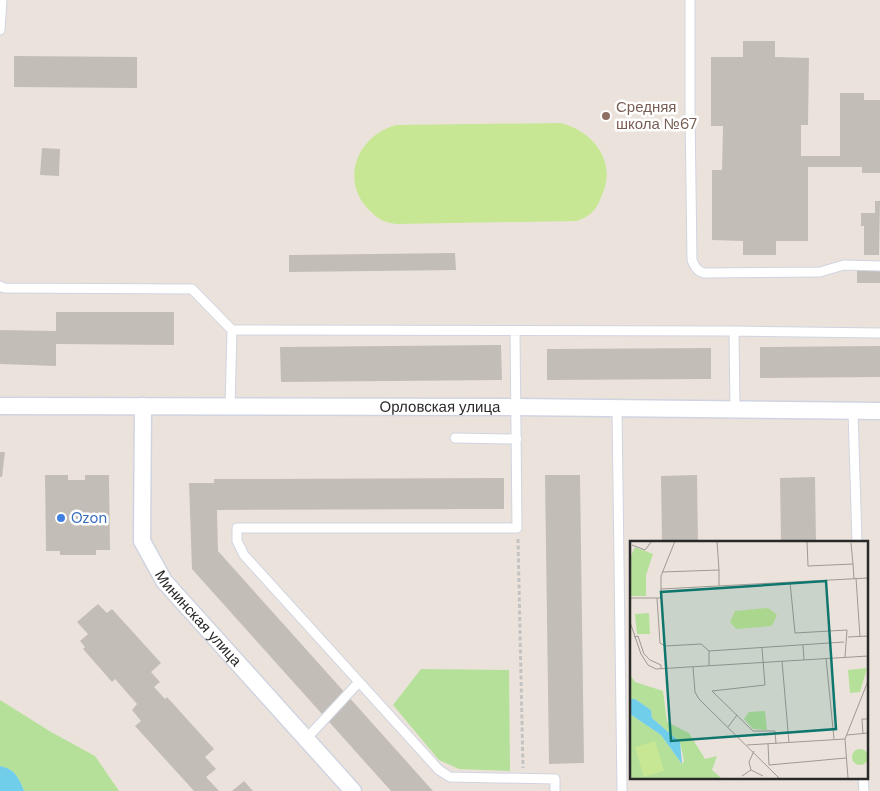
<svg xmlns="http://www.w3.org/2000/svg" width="880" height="791" font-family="'DM Sans',sans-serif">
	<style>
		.green { fill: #b4e099 }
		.pitch { fill: #c7e795 }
		.water { fill: #71ceea }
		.building { fill: #c3bdb7 }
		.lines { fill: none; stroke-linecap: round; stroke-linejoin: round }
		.lane-casing { stroke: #d0d4e1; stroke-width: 11 }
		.street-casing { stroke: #d0d4e1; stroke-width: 19 }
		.path { stroke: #c3c3c3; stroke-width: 3; stroke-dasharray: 4 2.5; stroke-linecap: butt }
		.lane { stroke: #fff; stroke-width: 9 }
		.street { stroke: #fff; stroke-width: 16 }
		.education-dot { fill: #8d6e63; stroke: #fff; stroke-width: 2 }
		.shop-dot { fill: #3f7fe0; stroke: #fff; stroke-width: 2 }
		.labels { text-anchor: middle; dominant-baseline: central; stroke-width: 5; stroke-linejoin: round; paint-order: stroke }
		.education-label { font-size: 15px; fill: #785e54; stroke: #fff; text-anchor: start }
		.street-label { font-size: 15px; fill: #292929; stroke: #fff }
		.shop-label { font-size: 15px; fill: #366cbe; stroke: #fff; text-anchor: start }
		.inset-road { fill: none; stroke: #9d9994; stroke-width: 1 }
		.view { fill: #0f766e; fill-opacity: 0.15; stroke: #0f766e; stroke-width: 2.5 }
		.inset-edge { fill: none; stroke: #292929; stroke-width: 2.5 }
	</style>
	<rect width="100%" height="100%" fill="#ebe3db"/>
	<!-- green -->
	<path class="green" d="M421,669L509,670L510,771L459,769L439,760L393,705Z
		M0,700L51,732L95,756L119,791H24C19,778 15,769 0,766Z"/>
	<!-- pitch -->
	<path class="pitch" d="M561,123C591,131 615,158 604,190C597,208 595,214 577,221L396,224C383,222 378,219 369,210C339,180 358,135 396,125Z"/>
	<!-- water -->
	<path class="water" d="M0,766C15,769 19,778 24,791H0Z"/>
	<!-- building -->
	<path class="building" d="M743,41H775V57L809,58L808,125H801V156H840V93H864V100H880V173H862V167H808V241H776V255H743V241L712,240V170H722L723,126H711V57H743Z
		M14,56L137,57V88L14,87Z
		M42,148L60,149L59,176L40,175Z
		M875,201H880L879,255H864V226H861V213H875Z
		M455,253L456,270L289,272V255Z
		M857,271H880V283H857Z
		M56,312H174V345L56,344V366L0,364V330L56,331Z
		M501,345L502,380L281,382L280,347Z
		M880,346V377L760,378V347Z
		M711,348V379L547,380V349Z
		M0,452H5L2,477H0Z
		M45,475H68V480H85V475H109L110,550H96V555H60V551H46Z
		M545,475H580L584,763L549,764Z
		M697,475L698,542H662L661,476Z
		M815,477L816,542H781L780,478Z
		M504,478V509L217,510L218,551L433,791H391L192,569L189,483H214V479H236Z
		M98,604L107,613L112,609L161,663L151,672L160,682L154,687L165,699L167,697L214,749L205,757L216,769L206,777L219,791H194L135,726L141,721L132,710L137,704L115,679L112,682L83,649L85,647L80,641L88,634L77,622Z
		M244,781L253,791H232Z"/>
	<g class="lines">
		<defs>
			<path id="lane" d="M690,0V109L692,260C695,267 697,271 704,273L820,272L844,265L880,266
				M0,30L2,0
				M0,286L4,288L192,289L232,330L230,407
				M232,330L734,331L880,333
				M515,331L517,528H237V541L244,555L439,770L450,777L555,779V791
				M734,331L735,410
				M617,409L622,791
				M853,411L857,542
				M455,438L517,439
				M306,739L359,682
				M863,777L864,791"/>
			<g id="street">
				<path id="s1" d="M0,406L515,407L880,411"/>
				<path id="s2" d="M143,406L142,541L164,581L353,791"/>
			</g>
		</defs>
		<!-- lane casing -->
		<use href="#lane" class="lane-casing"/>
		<!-- street casing -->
		<use href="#street" class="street-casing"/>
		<!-- path -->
		<path class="path" d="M518,539L523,768"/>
		<!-- lane -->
		<use href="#lane" class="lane"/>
		<!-- street -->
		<use href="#street" class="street"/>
	</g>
	<!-- markers -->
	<circle class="education-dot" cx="606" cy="116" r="5"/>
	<circle class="shop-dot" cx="61" cy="518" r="5"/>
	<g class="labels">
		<!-- education labels -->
		<g class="education-label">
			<text x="616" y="107">Средняя<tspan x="616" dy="17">школа №67</tspan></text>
		</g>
		<!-- street labels -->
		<g class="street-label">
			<text stroke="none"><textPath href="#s1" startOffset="440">Орловская улица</textPath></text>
			<text stroke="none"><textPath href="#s2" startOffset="231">Мининская улица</textPath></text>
		</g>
		<!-- shop labels -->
		<g class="shop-label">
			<text x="71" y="518">Ozon</text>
		</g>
	</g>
	<!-- overview -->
	<g transform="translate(630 541)">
		<rect width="238" height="238" fill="#ebe3db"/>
		<path d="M5,6L23,13L16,34V55H0V17ZM19,72L20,93H7L5,73ZM237,127L230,151L220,152L218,129ZM0,134L5,141L33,150L37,181L59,192L75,218L87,215L82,229L91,237H0V173L31,194L52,223L54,220L50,201L22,177L21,169L5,158H0ZM135,170L137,189L123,188L114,178L119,171ZM222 216a8 8 0 1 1 16 0a8 8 0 1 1-16 0Z" fill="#b4e099"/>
		<path d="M138,67L147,74L142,85L106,88L100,81L105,70ZM25,200L34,230L14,236L5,206Z" fill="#c7e795"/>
		<path d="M0,158H5L21,169L22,177L50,201L52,223L31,194L0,173Z" fill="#71ceea"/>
		<path class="inset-road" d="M177,0L178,25L223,23L224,38M221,2L223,23M2,4L15,9L22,0M89,29V45M32,31L89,29L87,0M226,37L230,96M160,41L165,92L217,89L215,116M31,48L238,37M0,57H27L30,102L35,105L71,103L79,110V125M27,57H31V35L45,0M0,81L11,113L18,124L26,128L238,115M4,96L8,95L14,113L20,119L31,124V128M218,96L238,95M173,104L174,119M132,107L135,144L82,150L123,190H145L146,203M79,110L214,101M196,117L204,198M152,120L159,202M63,126L65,151L69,158L149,237M98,186L107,174M233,193L232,178H238M217,194L238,192M138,203L139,224L216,217M117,204L215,198M121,229L119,221L124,210M112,235L121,229L133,235M218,237L215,198L238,140"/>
		<path class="view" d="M196,40L206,188L41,200L31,51Z"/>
		<rect width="238" height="238" class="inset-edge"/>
	</g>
</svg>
